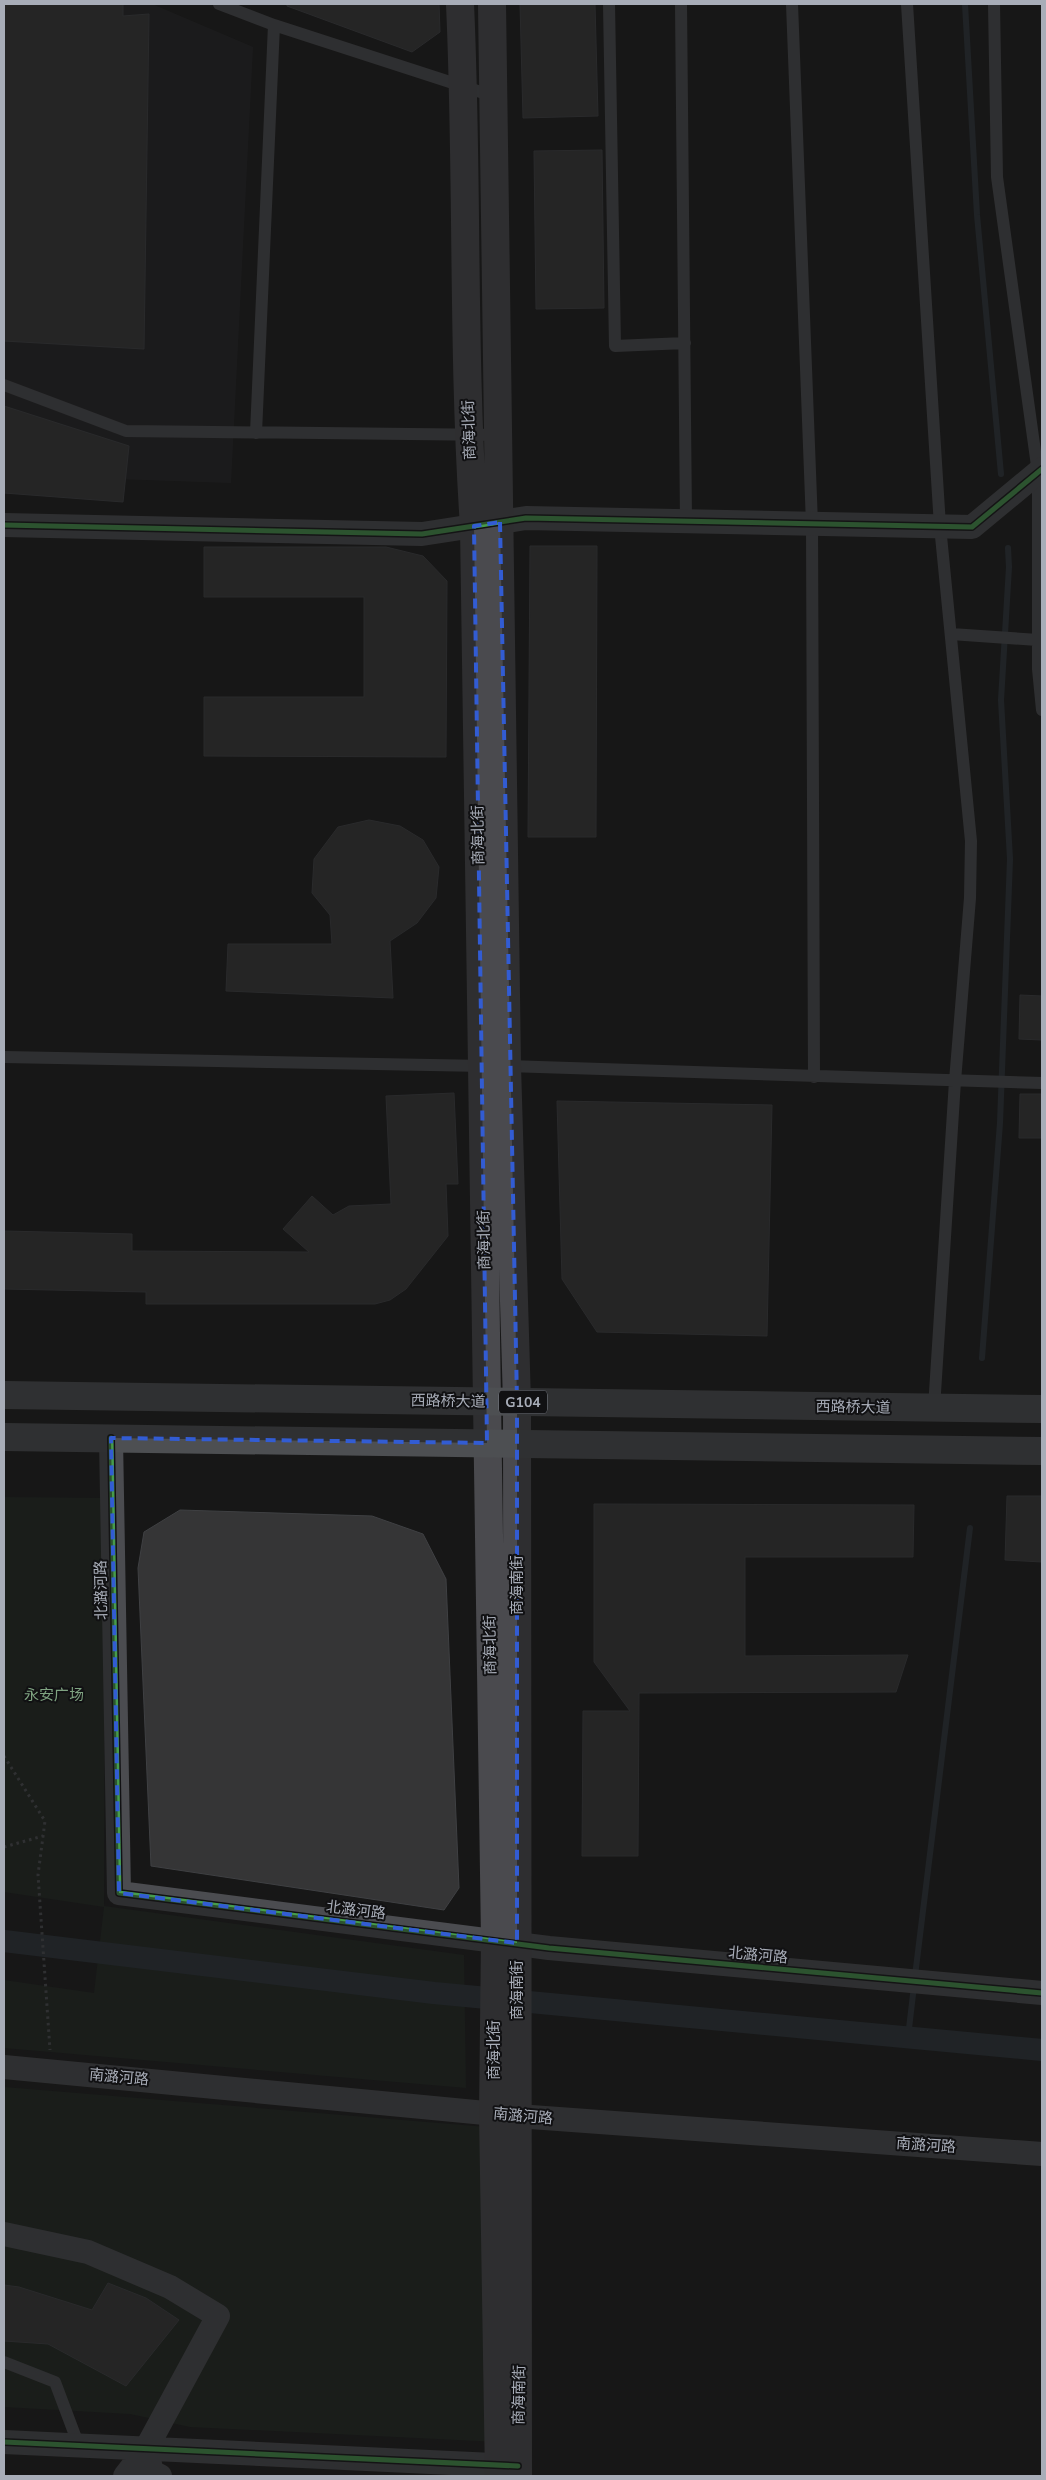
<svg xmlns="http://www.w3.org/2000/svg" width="1046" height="2480" font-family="'Nunito Sans','Noto Sans SC',sans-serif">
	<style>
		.built { fill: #212123 }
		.green { fill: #1d241e }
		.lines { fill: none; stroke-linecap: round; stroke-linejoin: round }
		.stream { stroke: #2a3239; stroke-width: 6 }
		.canal { stroke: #2a3239; stroke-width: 22 }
		.building { fill: #353536; stroke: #3f4043 }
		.path { stroke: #4d4e52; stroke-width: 3; stroke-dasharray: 2.5 4; stroke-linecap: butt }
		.lane { stroke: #4b4c50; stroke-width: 12 }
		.street { stroke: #4b4c50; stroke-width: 24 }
		.secondary { stroke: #4a4a4e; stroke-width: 28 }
		.primary { stroke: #4d4f52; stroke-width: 28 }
		.cycleway-casing { stroke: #111113; stroke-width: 8 }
		.cycleway { stroke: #469c4c; stroke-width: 5 }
		.marked { fill: none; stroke: #325cd3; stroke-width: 4; stroke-dasharray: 10 6; stroke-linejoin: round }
		.labels { text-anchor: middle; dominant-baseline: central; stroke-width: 4; stroke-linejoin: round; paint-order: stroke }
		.shield { fill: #111113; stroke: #7b7e86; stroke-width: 1 }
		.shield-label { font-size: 14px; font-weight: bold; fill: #a8adb8 }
		.street-label { font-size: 15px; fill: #a8adb8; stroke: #111113 }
		.park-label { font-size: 15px; fill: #7fa381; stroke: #111113 }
	</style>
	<rect width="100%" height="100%" fill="#171717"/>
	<!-- built -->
	<path class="built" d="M4,4H152L253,47L231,483L4,475Z"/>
	<!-- green -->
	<path class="green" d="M4,1497L105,1498L104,1906L464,1955L466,2088L4,2048V1980L94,1993L104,1907L4,1892Z
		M4,2087L499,2128L498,2442L190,2427L130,2414L4,2407Z"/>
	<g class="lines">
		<!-- stream -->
		<path class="stream" d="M965,4L977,215L1001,474
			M982,1358L1000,1123L1010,859L1001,700L1009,567L1008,548
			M915,1976L970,1528
			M908,2037L914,1986"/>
		<!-- canal -->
		<path class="canal" d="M4,1941L434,1993L1042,2050"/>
	</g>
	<!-- building -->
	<path class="building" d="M4,4H123V16L149,14L144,349L4,341Z
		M287,4H439L440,32L412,52L287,6Z
		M520,4H595L598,116L523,118Z
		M602,150L604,308L536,309L534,151Z
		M4,406L129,446L123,502L4,493Z
		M530,546H597L596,837H528Z
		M204,547H386L423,556L447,581L446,757L204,756V697H364V597H204Z
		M369,820L400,826L423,840L439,867L436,898L417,923L390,941L393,998L226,991L228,944H332L330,915L312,893L314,859L338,827Z
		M1020,995L1042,996V1040L1019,1039Z
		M454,1093L458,1184H446L448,1236L406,1289L390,1300L375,1304H146V1292L4,1289V1231L132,1234V1251L309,1252L283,1229L312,1196L333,1215L349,1206L391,1204L386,1096Z
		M1020,1094H1042V1138H1019Z
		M557,1101L772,1105L767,1336L597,1332L562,1279Z
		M1007,1496H1042V1562L1005,1560Z
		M594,1504L914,1505L913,1557H745V1656L908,1655L896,1692L639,1693L638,1856H582L583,1711H630L594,1662Z
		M180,1510L372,1516L423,1534L446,1579L459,1888L444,1910L151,1866L138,1568L144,1532Z
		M108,2283L146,2298L179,2320L126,2386L48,2344L4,2341V2285L19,2287L92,2310Z"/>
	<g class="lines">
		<!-- path -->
		<path class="path" d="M4,1756L45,1821L38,1875L50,2050
			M4,1847L43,1836"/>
		<!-- lane -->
		<path class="lane" d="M219,4L274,25L493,96
			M609,4L615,346L685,343
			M681,4L686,521
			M792,4L812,524L814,1077
			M907,4L940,526L971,841L970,898L955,1081L934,1408
			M994,4L997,177L1038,473V669L1042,710
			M4,385L126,431L499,435
			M256,433L274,25
			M951,634L1038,640
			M4,1057L485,1066
			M505,1066L1042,1083
			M4,2362L55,2382L79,2446"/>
		<!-- street -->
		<path class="street" d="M4,525L422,534L526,518L972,527L1042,469
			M111,1438L119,1893L549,1948L1042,1993
			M4,2067L517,2116L1042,2154
			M4,2234L88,2252L170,2287L218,2316L146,2449L152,2472L160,2476
			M4,2442L516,2466
			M125,2476L146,2449"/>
		<!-- secondary -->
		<path class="secondary" d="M460,4C468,178 462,352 474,526L495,1940L493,2113L499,2476
			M492,4L507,1066L517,1402L518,2476"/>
		<!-- primary -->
		<path class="primary" d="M4,1395L1042,1409
			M4,1437L1042,1451"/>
		<defs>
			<path id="cycleway" d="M4,525L422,534L526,518L972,527L1042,469
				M111,1438L119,1893L549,1948L1042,1993
				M4,2442L518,2466"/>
		</defs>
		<!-- cycleway casing -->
		<use href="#cycleway" class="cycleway-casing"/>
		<!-- cycleway -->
		<use href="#cycleway" class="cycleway"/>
	</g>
	<!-- marked area -->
	<path d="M0 0H1046V2480H0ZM500,522L517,1402V1943L119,1893L111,1438L487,1443L474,526Z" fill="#171717" fill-opacity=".55" fill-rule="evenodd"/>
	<path class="marked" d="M500,522L517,1402V1943L119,1893L111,1438L487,1443L474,526Z"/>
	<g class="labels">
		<!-- shield labels -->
		<rect class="shield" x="499" y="1390.5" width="48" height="23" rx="4"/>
		<g class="shield-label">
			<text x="523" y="1402">G104</text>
		</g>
		<!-- street labels -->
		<g class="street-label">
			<text transform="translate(469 430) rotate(-92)">商海北街</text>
			<text transform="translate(478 835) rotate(-91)">商海北街</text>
			<text transform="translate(484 1240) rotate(-91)">商海北街</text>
			<text transform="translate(448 1401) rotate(1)">西路桥大道</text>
			<text transform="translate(853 1407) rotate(1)">西路桥大道</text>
			<text transform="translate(517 1585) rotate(-90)">商海南街</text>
			<text transform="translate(101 1590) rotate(-91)">北潞河路</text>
			<text transform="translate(490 1645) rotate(-91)">商海北街</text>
			<text transform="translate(356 1910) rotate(7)">北潞河路</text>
			<text transform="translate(758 1955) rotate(5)">北潞河路</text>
			<text transform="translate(517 1990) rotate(-90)">商海南街</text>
			<text transform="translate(494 2050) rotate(-90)">商海北街</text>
			<text transform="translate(119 2077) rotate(5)">南潞河路</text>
			<text transform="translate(523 2116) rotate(5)">南潞河路</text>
			<text transform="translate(926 2145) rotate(4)">南潞河路</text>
			<text transform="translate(519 2395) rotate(-89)">商海南街</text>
		</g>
		<!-- park labels -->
		<g class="park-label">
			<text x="54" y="1695">永安广场</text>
		</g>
	</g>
	<!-- border -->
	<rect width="1046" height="2480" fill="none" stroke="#a8adb8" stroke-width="10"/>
</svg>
